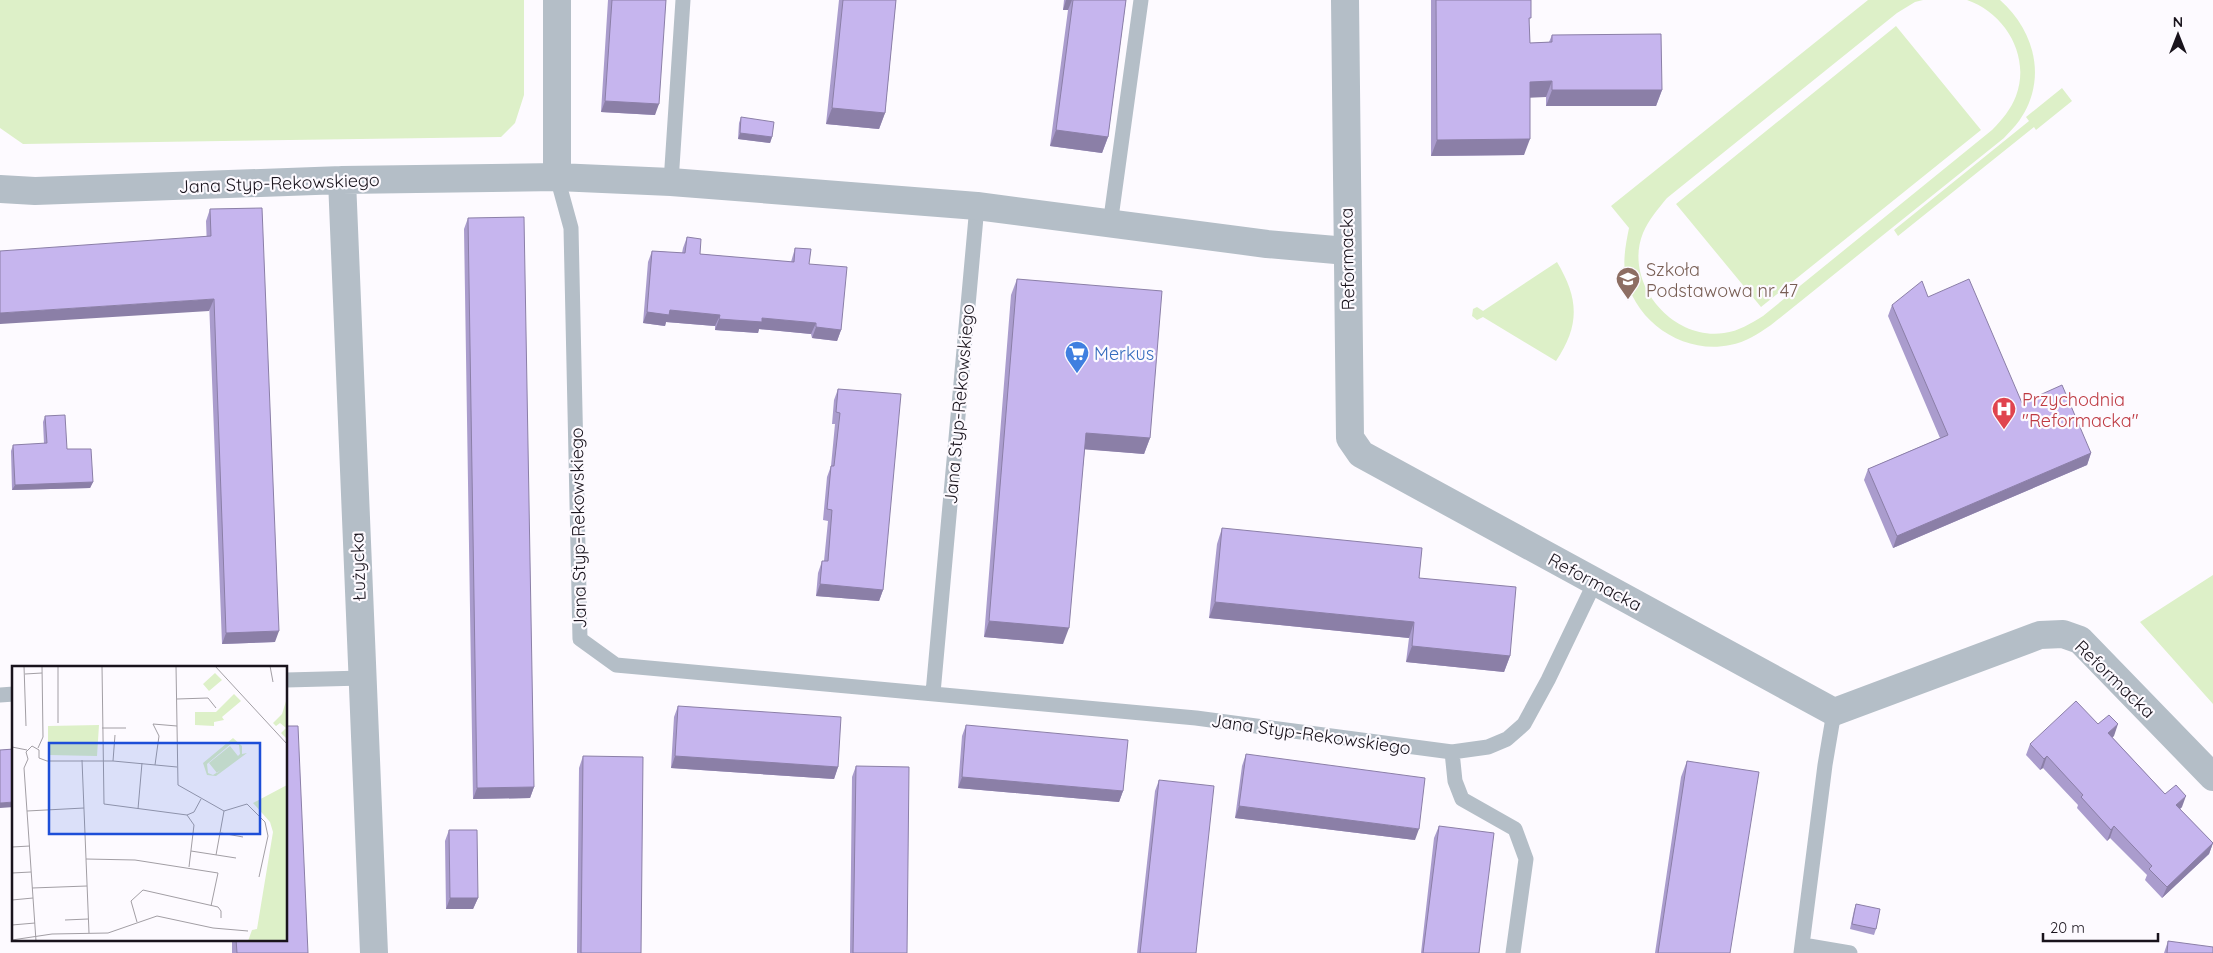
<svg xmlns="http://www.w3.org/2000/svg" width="2213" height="953" font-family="Quicksand,sans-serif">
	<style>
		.green { fill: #ddf0c8 }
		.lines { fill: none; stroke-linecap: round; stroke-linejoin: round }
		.service { stroke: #b4bec7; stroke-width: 15 }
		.minor { stroke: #b4bec7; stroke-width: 28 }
		.wall { fill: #aa9ccd }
		.shaded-wall { fill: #8b7fa7 }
		.building { fill: #c6b5ee; stroke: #8b7fa7 }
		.labels { text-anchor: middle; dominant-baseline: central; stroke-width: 4.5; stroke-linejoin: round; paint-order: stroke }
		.street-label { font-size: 18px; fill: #19131c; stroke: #fdfaff }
		.education-label { font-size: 18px; fill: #785e54; stroke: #fdfaff; text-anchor: start }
		.shop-label { font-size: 18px; fill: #366cbe; stroke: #fdfaff; text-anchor: start }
		.health-label { font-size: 18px; fill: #be3a42; stroke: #fdfaff; text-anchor: start }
		.inset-road { fill: none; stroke: #a29ea4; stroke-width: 1 }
		.view { fill: #1d4ed8; fill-opacity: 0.15; stroke: #1d4ed8; stroke-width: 2.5 }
		.inset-edge { fill: none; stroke: #19131c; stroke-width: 2.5 }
	</style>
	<rect width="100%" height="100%" fill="#fdfaff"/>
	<!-- green -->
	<path class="green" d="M0,0H524V95L515,123L501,137L23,144L0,128Z
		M1868,0H1923L1915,2L1897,13L1667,198C1658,209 1649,219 1643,233C1623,282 1672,341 1724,333C1739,331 1750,324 1763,316L1992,130C2002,120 2011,109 2016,96C2031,56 2005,13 1967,0H2000C2035,31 2048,80 2019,121C2015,127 2009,132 2004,138L1771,325C1758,334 1746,342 1730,345C1683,355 1633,321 1625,273C1623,258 1626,243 1629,228L1611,206Z
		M1896,26L1981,130L1761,307L1676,204Z
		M2062,88L2072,101L2036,130L2034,127L1898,236L1894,230L2029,121L2026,117Z
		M1557,262C1579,299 1580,325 1556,361L1483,317L1477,320L1472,316L1473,309L1477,307L1483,311Z
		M2213,575V704L2140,622Z"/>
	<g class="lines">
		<!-- service -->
		<path class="service" d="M557,177L571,228L580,639L616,665L1196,718L1452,752L1488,747L1507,739L1524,724L1548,680L1595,582
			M671,182L683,0
			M1110,225L1141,0
			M286,680L363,678
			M933,693L977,206
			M0,695L14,694
			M1452,752L1455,781L1462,799L1515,829L1526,859L1513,953
			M1803,945L1850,953
			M1801,953L1825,765L1834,712"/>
		<!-- minor -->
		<path class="minor" d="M1345,0L1350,438L1361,454L1834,712L2040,635L2063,634L2080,640L2213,777
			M557,177V0
			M342,180L374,953
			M0,189L35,191L342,180L557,177L671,182L977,206L1267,244L1347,251"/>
	</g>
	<!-- wall -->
	<path class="wall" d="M608,0H666L655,115L601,112Z
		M839,0H896L885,113L879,129L826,124Z
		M1064,0H1126L1108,137L1102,153L1050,146L1068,10H1063Z
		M1431,0H1531L1529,24L1530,43L1549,42L1552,35L1662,90L1656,106H1546V97H1530L1524,155L1431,156Z
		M741,117L772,137L770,143L738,139L739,123Z
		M210,209L275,642L222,644L206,221Z
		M468,218L534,787L530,798L473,799L464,229Z
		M687,237L700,254L791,262L795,248L809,264L841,330L837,341L812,338L811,334L759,329L758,333L715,330V326L666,322L665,326L643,323L648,262L652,251L682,253L683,248Z
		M1017,279L1150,438L1144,454L1085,449L1063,644L984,637L1011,295Z
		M1928,297L2022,403L2091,453L2087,465L1893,548L1864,480L1868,469L1940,438L1888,316L1892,305Z
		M838,389L883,590L879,601L816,596L818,573L822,561H824L828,521L823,520L827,477L831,466L835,424H832L834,400Z
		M45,416L67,449L93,482L90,488L12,490L11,451L13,445L44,444L43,422Z
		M1222,528L1419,578L1510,656L1504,672L1406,662L1409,638L1209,618L1217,544Z
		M678,706L838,767L834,779L671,768L674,717Z
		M2098,724L2114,736L2112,737L2165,794L2182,807L2180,809L2213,843L2209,854L2162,898L2145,880L2147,875L2110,838L2107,841L2077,808L2078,805L2043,768L2040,770L2026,755L2030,744Z
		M966,725L1123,791L1119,802L958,788L962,736Z
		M1246,754L1415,840L1235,818L1242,766Z
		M583,756L641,953H577L579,768Z
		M1687,761L1730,953H1655L1681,777Z
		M856,766L907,953H850L852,777Z
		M1159,780L1196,953H1137L1155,791Z
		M1439,826L1479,953H1421L1434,838Z
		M449,830L478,898L473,909H446L445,841Z
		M1856,904L1876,929L1874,935L1850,929L1854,910Z
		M232,939H286L308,953H232Z
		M2168,941L2213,953H2164Z"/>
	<!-- shaded-wall -->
	<path class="shaded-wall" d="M1066,0H1072L1068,10H1063Z
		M1552,81L1546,97L1524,98L1530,82Z
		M1552,90H1662L1656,106H1546Z
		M605,101L659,104L655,115L601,112Z
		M832,108L885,113L879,129L826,124Z
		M1056,130L1108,137L1102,153L1050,146Z
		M740,133L772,137L770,143L738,139Z
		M1530,139L1524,155L1431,156L1437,140Z
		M214,299L209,311L0,324V313Z
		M670,310L720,315L715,326L666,322L665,326L643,323L647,312Z
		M762,318L816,323L811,334L759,329L758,333L715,330L719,319Z
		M816,327L841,330L837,341L812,338Z
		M1086,433L1150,438L1144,454L1080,449Z
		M2091,453L2087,465L1893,548L1897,536Z
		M93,482L90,488L12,490L15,485Z
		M820,584L883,590L879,601L816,596Z
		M1215,602L1414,622L1409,638L1209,618Z
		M989,621L1069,628L1063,644L984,637Z
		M279,631L275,642L222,644L226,633Z
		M1412,646L1510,656L1504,672L1406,662Z
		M2118,724L2114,736L2104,745L2108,733Z
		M675,756L838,767L834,779L671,768Z
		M2047,756L2043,768L2040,770L2044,759Z
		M962,777L1123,791L1119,802L958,788Z
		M534,787L530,798L473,799L477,788Z
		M2186,796L2182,807L2172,816L2176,805Z
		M14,802V807L0,808V803Z
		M1239,806L1419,829L1415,840L1235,818Z
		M2114,826L2110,838L2107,841L2111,830Z
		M2213,843L2209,854L2162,898L2167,887Z
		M450,898H478L473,909H446Z"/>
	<!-- building -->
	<path class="building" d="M612,0H666L659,104L605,101Z
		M843,0H896L885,113L832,108Z
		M1073,0H1126L1108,137L1056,130Z
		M1436,0H1531V18H1529L1530,43L1552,42V35L1661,34L1662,90H1552V81L1530,82V139L1437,140Z
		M741,117L774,122L772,137L740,133Z
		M262,208L279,631L226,633L214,299L0,313V251L211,236L210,209Z
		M524,217L534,787L477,788L468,218Z
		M687,237L701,239L700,254L794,262L795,248L811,249L809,264L847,267L841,330L816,327V323L762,318V322L719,319L720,315L670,310L669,315L647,312L652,251L685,253Z
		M1017,279L1162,291L1150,438L1086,433L1069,628L989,621Z
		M1969,279L2022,403L2062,385L2091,453L1897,536L1868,469L1948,435L1892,305L1922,281L1928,297Z
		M838,389L901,394L883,590L820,584L822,561H828L832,510L827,509L831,466H834L840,413L836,412Z
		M65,415L67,449H91L93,482L15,485L13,445L47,443L45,416Z
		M1222,528L1422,548L1419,578L1516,587L1510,656L1412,646L1414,622L1215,602Z
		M2076,701L2098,724L2109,715L2118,724L2108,733L2165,794L2176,785L2186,796L2176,805L2213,843L2167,887L2149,869L2152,866L2114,826L2111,830L2081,797L2083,795L2047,756L2044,759L2030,744Z
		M678,706L841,717L838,767L675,756Z
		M966,725L1128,740L1123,791L962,777Z
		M286,726H298L308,953H237L236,939H286Z
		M14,749V802L0,803V750Z
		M1246,754L1425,778L1419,829L1239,806Z
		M583,756L643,757L641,953H581Z
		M1687,761L1759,772L1730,953H1658Z
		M856,766L909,767L907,953H853Z
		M1159,780L1214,786L1196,953H1140Z
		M1439,826L1494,833L1479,953H1423Z
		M449,830H477L478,898H450Z
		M1856,904L1880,909L1876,929L1852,924Z
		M2168,941L2213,947V953H2167Z"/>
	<!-- icons -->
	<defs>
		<symbol id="school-pin" viewBox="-11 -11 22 30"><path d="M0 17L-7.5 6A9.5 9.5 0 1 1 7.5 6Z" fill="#8d6e63" stroke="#fdfaff"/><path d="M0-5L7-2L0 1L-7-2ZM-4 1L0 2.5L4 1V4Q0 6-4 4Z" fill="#fff"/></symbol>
		<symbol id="supermarket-pin" viewBox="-11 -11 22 30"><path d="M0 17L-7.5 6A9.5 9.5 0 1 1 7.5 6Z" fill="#3f7fe0" stroke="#fdfaff"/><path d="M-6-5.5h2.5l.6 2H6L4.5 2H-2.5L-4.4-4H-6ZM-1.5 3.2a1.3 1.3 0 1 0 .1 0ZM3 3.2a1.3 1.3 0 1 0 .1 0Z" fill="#fff"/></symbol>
		<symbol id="hospital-pin" viewBox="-11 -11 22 30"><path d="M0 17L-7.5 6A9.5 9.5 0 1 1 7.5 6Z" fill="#e0444e" stroke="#fdfaff"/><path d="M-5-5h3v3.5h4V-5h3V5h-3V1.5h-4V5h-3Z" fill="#fff"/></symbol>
	</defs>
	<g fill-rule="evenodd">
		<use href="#school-pin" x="1614" y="265" width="28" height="38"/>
		<use href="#supermarket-pin" x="1063" y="339" width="28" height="38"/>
		<use href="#hospital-pin" x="1990" y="395" width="28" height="38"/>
	</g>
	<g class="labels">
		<!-- street labels -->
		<g class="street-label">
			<text transform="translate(279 183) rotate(-2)">Jana Styp-Rekowskiego</text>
			<text transform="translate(1347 259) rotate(-91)">Reformacka</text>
			<text transform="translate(959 404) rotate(-85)">Jana Styp-Rekowskiego</text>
			<text transform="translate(578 528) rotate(-91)">Jana Styp-Rekowskiego</text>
			<text transform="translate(358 567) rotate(-92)">Łużycka</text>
			<text transform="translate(1595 582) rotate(28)">Reformacka</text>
			<text transform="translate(2115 679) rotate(44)">Reformacka</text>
			<text transform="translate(1311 734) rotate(8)">Jana Styp-Rekowskiego</text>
		</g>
		<!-- education labels -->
		<g class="education-label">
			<text x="1646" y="269">Szkoła<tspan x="1646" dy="21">Podstawowa nr 47</tspan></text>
		</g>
		<!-- shop labels -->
		<g class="shop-label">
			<text x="1094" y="353">Merkus</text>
		</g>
		<!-- health labels -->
		<g class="health-label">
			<text x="2022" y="399">Przychodnia<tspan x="2022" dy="21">"Reformacka"</tspan></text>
		</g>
	</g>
	<!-- overview -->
	<g transform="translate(12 666)">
		<rect width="275" height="275" fill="#fdfaff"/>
		<path d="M203,7L210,14L197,25L191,18ZM222,28L229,35L210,51L212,54L202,56V60L183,59V46H204ZM275,32V73L269,67L274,62L268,57L264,60L261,57L270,48ZM87,59L85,90L36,89V60ZM221,72L230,80V88L235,87L204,110L195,109L191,97ZM220,77L227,79L228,88L226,90L218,80L197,97L205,107L209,104L201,109L196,107L195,98ZM275,119V275H236L240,264L245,263L261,166L258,156L241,137Z" fill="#ddf0c8" fill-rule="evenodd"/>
		<path class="inset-road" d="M12,0L14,60M46,0V57M90,0L92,138L175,149L182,146L189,133M164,0L166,119L212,145L235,138L253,156L256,170L247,211M203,0L275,78M258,0L261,16M13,8L30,7M165,33L196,32L204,42M90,62H114M0,81L15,84M26,82L31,71L30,0M27,92L35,95H101L165,101M16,93L12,102L24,275M16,93L14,86L20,80L27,84V92M70,94L77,267M101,95L103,69M143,99L147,70L141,58L165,60M126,143L130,97M15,145L72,142M175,149L182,159L177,201M209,167L231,171M0,181L18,180M179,185L224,192M204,189L212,145M74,193L123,194L206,207L199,240M0,207L19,206M20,222L75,220M0,234L21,232M53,254L76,253M125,256L119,235L131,224L206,241L209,245V252M0,259L23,257M0,274L40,268L96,267L145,250L201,262L236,265"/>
		<path class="view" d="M37,77H248V168H37Z"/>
		<rect width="275" height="275" class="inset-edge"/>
	</g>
	<!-- north arrow -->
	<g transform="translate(2178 35)" stroke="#fdfaff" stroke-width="4" paint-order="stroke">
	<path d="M0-4L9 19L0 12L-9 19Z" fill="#19131c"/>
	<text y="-8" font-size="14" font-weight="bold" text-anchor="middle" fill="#19131c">N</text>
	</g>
	<!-- scale -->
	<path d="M2043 933v8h115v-8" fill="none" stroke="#19131c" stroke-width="2.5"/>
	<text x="2050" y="933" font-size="15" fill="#19131c" stroke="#fdfaff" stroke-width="4" paint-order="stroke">20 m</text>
</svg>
